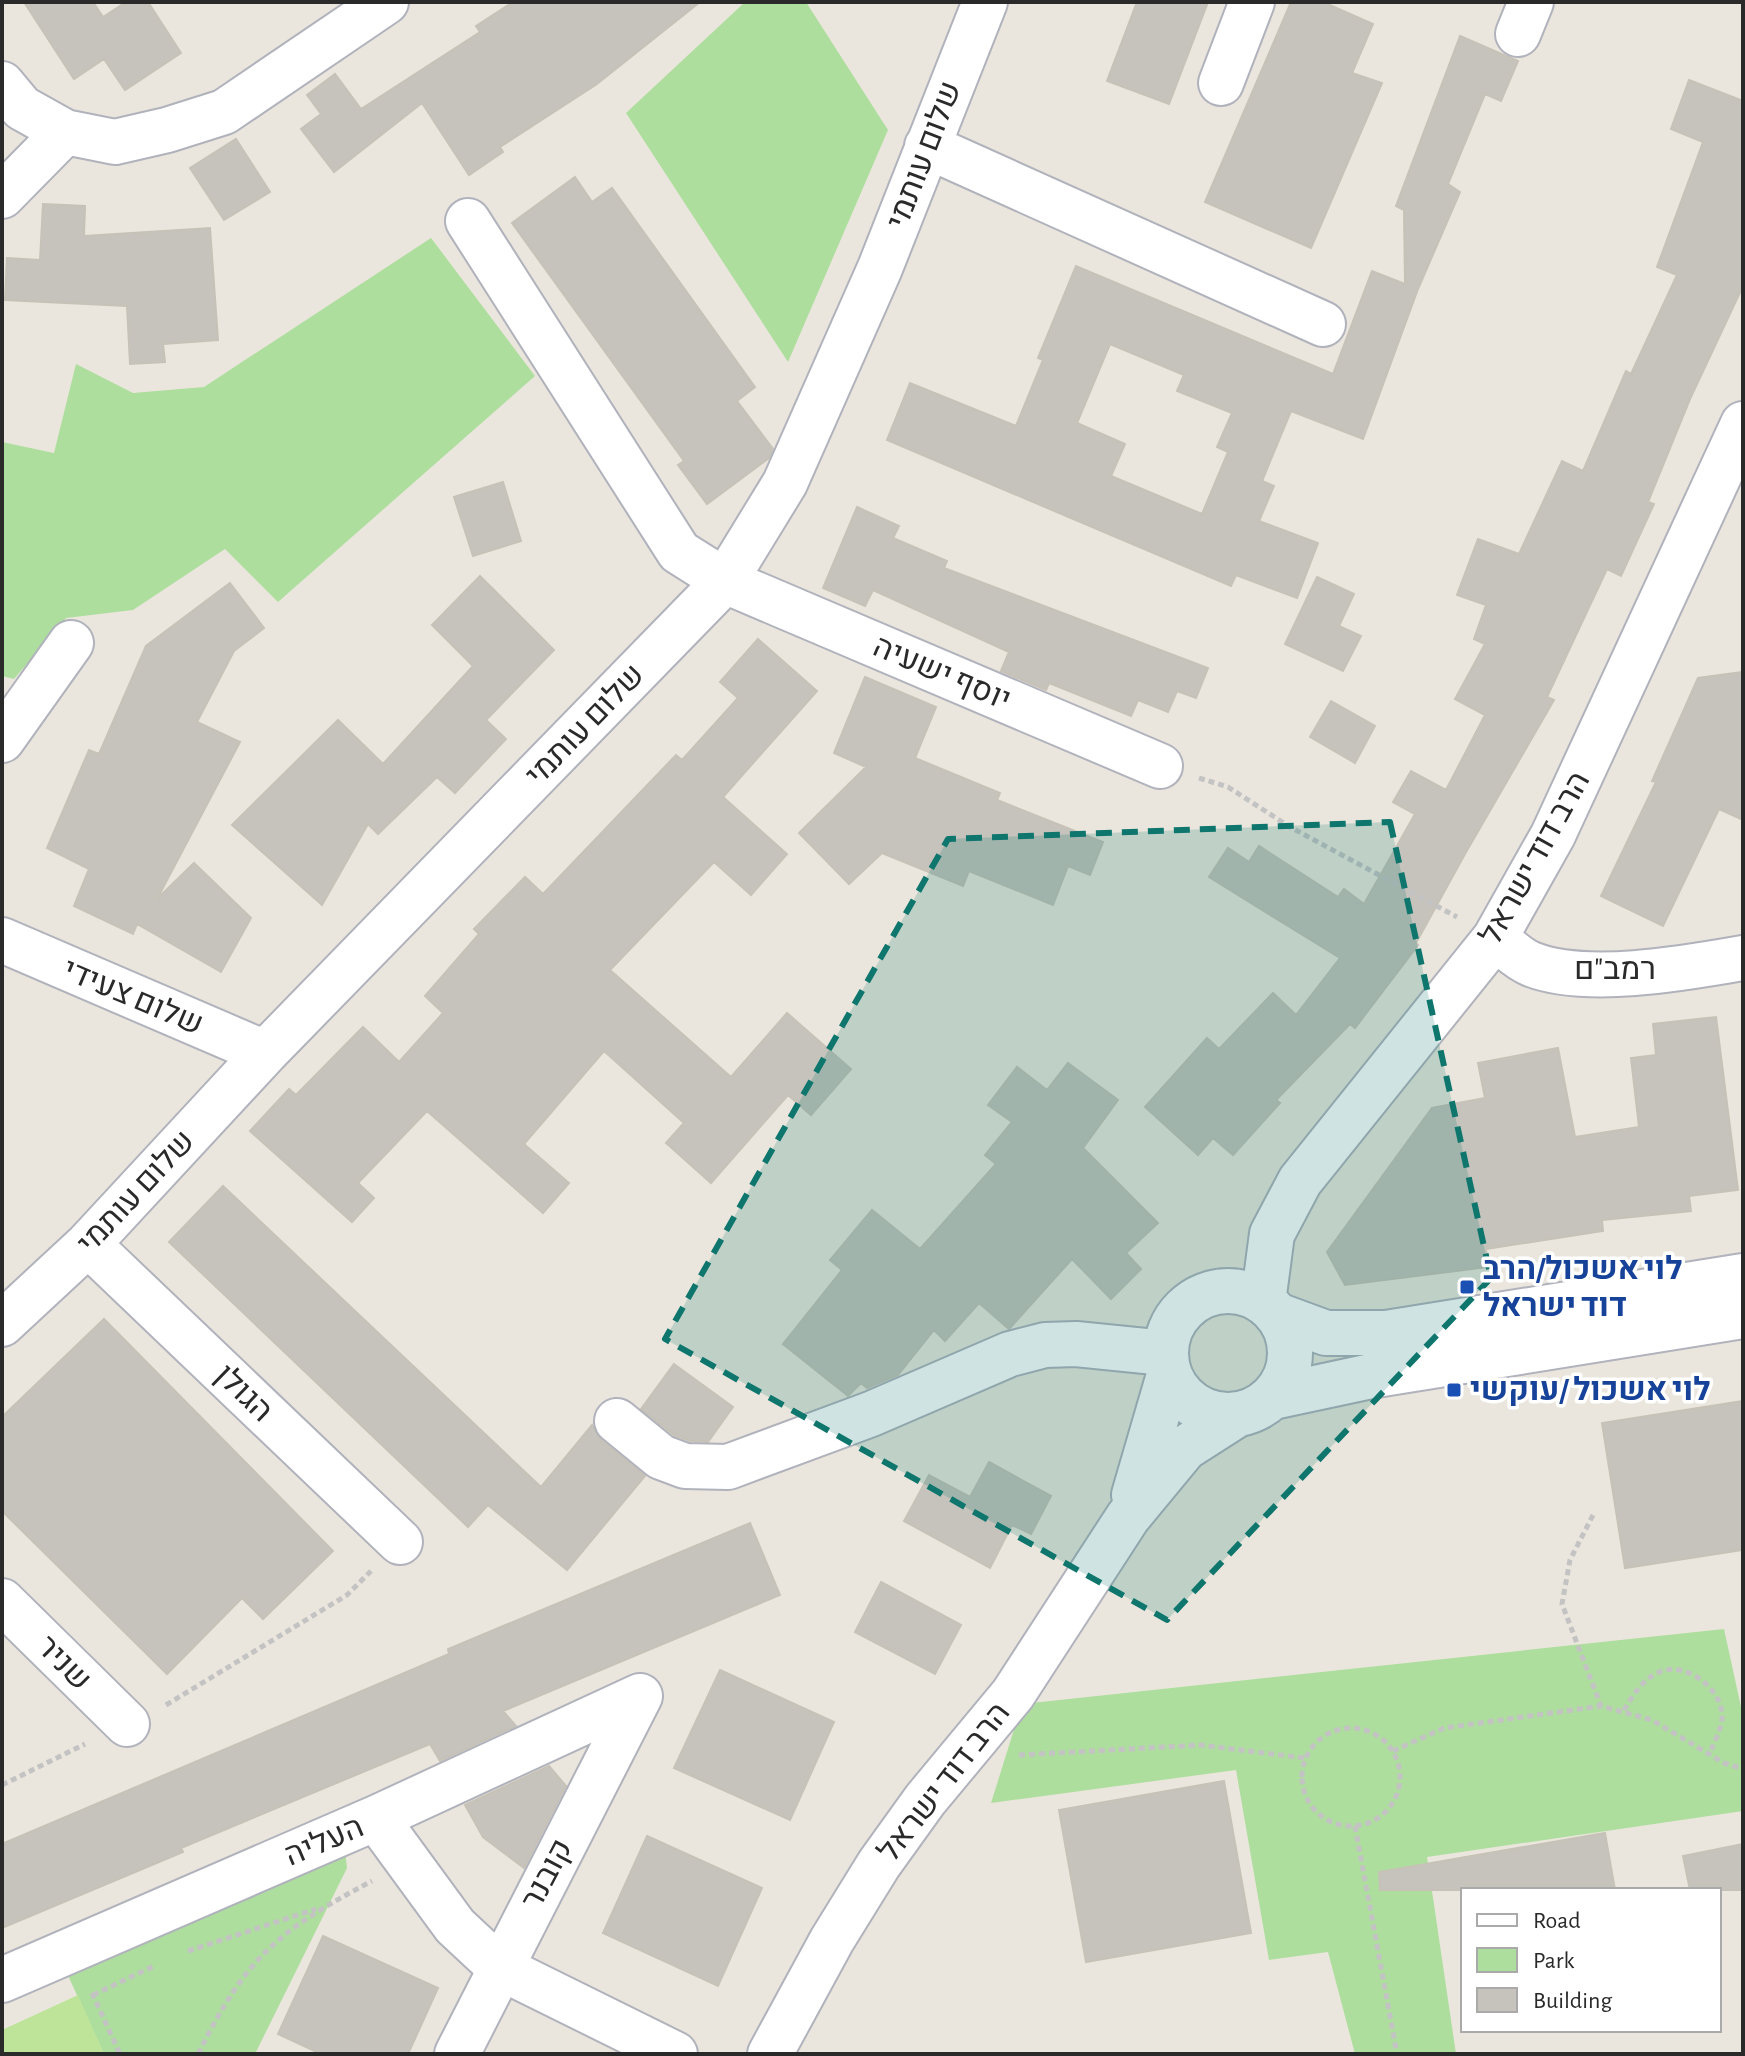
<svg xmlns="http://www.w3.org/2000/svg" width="1745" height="2056" font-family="'Alegreya Sans',Heebo,sans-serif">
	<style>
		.green { fill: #adde9d }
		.pitch { fill: #bde499 }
		.building { fill: #c6c3bc; stroke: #c6c2b7; stroke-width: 2; fill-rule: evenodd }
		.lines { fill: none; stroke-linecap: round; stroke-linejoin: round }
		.minor-casing { stroke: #b0b2bc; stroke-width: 48 }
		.path { stroke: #c3c3c3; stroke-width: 5; stroke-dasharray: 6 4; stroke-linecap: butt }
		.minor { stroke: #fff; stroke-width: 44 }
		.marked { fill: #0f766e; fill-opacity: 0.2; stroke: #0f766e; stroke-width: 6; stroke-dasharray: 16 10; stroke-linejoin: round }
		.transit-dot { fill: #1a4fb4; stroke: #fff; stroke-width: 3 }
		.labels { text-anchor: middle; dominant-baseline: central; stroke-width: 7; stroke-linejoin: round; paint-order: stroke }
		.street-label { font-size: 32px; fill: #2a2a2a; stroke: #fff }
		.transit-label { font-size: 32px; font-weight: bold; fill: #164399; stroke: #fff; text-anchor: start }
	</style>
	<rect width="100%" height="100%" fill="#ebe6dd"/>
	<!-- green -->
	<path class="green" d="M745,2H806L888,130L788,362L626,113Z
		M431,238L535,376L278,602L225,549L133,610L66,618L14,679L2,676V442L54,453L76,364L133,393L204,387Z
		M1724,1629L1743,1716V1811L1427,1857L1456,2054H1355L1328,1952L1269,1960L1236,1770L991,1803L1022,1704Z
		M345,1850L347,1868L255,2054H104L65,1969Z"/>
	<!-- pitch -->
	<path class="pitch" d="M78,1995L104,2054H2V2030Z"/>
	<!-- building -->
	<path class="building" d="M24,2H93L103,17L126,2H148L181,53L125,90L104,59L74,79Z
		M513,2H700L597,84L500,147L503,152L469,175L422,103L334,172L301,129L321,114L307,95L335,74L361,109L480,32L476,26Z
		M1137,2H1208L1169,104L1107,81Z
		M1291,2H1323L1373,24L1352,73L1382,83L1311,248L1205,202Z
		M1460,36L1518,61L1501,101L1485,94L1448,184L1460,192L1418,289L1363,439L1291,411L1262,481L1274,486L1259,521L1318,543L1297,598L1236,575L1231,586L887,440L910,383L1016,426L1043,360L1038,358L1076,266L1333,374L1372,271L1405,284L1404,210L1396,206ZM1110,344L1184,375L1177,391L1232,413L1217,447L1228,452L1202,514L1111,476L1125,444L1077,423Z
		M1689,80L1743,101V286L1690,399L1648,502L1654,504L1621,576L1607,569L1547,697L1554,700L1465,854L1416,943L1418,945L1355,1028L1350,1024L1276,1100L1280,1103L1233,1155L1213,1138L1198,1155L1145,1107L1207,1038L1219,1049L1273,993L1296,1015L1340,958L1209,877L1228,848L1249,862L1259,846L1338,897L1344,889L1364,904L1415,814L1393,802L1411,771L1446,790L1485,715L1455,699L1485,644L1474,639L1486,605L1457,595L1478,539L1519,554L1562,461L1583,471L1626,371L1631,374L1677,275L1657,267L1703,142L1671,129Z
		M236,139L270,192L224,220L190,168Z
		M575,177L592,202L612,188L755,387L737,401L773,449L769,458L707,504L678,465L684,461L512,223Z
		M43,204L85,206L84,236L210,228L218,340L163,344L165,362L130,364L127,306L5,300L7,258L40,260Z
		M503,482L521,541L473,556L454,497Z
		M857,507L899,526L893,538L947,561L944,568L1208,668L1196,698L1177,691L1168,712L1138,700L1131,716L1049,683L1046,690L1001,671L1009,652L873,590L865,606L823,588Z
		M480,576L554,650L486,720L506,739L455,793L437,777L378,834L368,824L322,905L232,825L338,720L383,764L473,666L432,625Z
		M1317,577L1354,594L1339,626L1361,636L1343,671L1285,644Z
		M230,583L264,628L234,651L197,722L240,742L157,899L194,863L251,918L221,972L137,924L133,934L74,906L89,869L47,848L89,750L99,754L146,646Z
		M758,639L817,691L723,797L787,854L751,895L714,862L610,970L731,1077L787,1013L851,1069L811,1115L788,1095L711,1183L666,1143L684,1123L604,1051L524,1144L569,1183L543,1213L427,1111L358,1183L374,1198L352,1222L250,1131L289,1089L296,1095L363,1027L399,1062L443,1013L425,996L479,934L474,929L525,877L543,894L676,755L682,760L738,698L720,682Z
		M1743,672V820L1719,809L1663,926L1601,896L1656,782L1652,781L1698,678Z
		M865,677L936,707L915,758L1000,793L997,800L1103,842L1090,875L1068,866L1053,905L969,871L963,886L882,853L849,884L799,833L866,767L834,753Z
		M1331,701L1375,726L1355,763L1310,737Z
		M1716,1017L1738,1190L1689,1196L1691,1211L1602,1220L1603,1231L1486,1249L1488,1267L1345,1285L1327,1252L1432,1108L1485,1098L1478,1063L1558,1048L1575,1137L1639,1127L1631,1058L1656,1055L1653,1024Z
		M1068,1063L1118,1100L1083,1148L1158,1223L1126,1253L1141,1269L1111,1299L1072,1259L1009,1329L979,1303L945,1341L934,1330L898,1375L867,1388L861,1383L848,1396L783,1344L842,1270L830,1260L872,1210L920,1249L996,1164L985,1155L1012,1122L988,1105L1017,1067L1047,1090Z
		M223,1186L541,1487L592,1425L601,1440L645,1476L567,1570L488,1505L468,1527L169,1242Z
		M104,1319L333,1551L263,1619L242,1598L167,1674L2,1511V1417Z
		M674,1364L733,1407L708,1442L690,1441L674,1435L641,1409Z
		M1743,1401V1550L1625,1568L1602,1423Z
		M989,1462L1051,1496L1031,1534L1012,1525L990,1568L904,1521L929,1475L970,1497Z
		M750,1523L780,1595L503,1711L516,1726L440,1761L430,1744L181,1848L183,1852L2,1928V1844L449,1654L448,1649Z
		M881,1582L961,1625L935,1674L855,1632Z
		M720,1670L834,1722L790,1820L674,1768Z
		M549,1766L566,1786L524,1868L483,1837L465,1805Z
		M1224,1781L1251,1933L1086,1962L1059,1810Z
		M1605,1833L1615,1890H1380L1379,1872Z
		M647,1836L762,1888L718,1986L603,1933Z
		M1743,1844V1890H1690L1683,1856Z
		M323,1936L438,1988L408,2054H321L278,2034Z"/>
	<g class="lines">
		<defs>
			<path id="minor" d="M1518,34L1531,2
				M1221,83L1252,2
				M2,84L22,108L65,132L115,142L167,130L224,112L386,2
				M927,146L1323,324
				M2,196L65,132
				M468,221L679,552L725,581L1160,766
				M2,740L71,643
				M1495,938C1506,946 1518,959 1531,964C1586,986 1686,968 1743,958
				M2,940L265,1053
				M88,1244L400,1542
				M1166 1353a62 62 0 1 1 124 0a62 62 0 1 1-124 0Z
				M1263,1302L1272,1234L1300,1181L1495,938L1553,835L1743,424
				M1277,1315L1326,1333H1386L1743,1276
				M2,1324L88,1244L265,1053L725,581L785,483L880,268L985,2
				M1273,1397L1376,1375L1743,1316
				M617,1421L661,1457L685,1466L728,1467L871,1414L1010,1354L1045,1345L1076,1344L1165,1353
				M1134,1495L1169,1375
				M2,1601L127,1724
				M376,1818L455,1926L499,1967L675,2054
				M2,1980L376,1818L640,1696
				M457,2054L640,1696
				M770,2054L832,1940L879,1864L925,1800L1013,1694L1128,1517L1185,1448L1235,1416"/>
		</defs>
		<!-- minor casing -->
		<use href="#minor" class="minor-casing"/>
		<!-- path -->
		<path class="path" d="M1199,778L1228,787L1290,827L1457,917
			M1593,1515L1570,1560L1562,1604L1601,1706
			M166,1705L347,1595L371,1571
			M1624,1710C1633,1695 1644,1677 1662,1671C1688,1662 1724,1691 1722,1718C1721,1730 1714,1743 1709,1754
			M1302 1777a49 49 0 1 1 98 0a49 49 0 1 1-98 0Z
			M1393,1751L1444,1728L1601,1706L1652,1720L1724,1763L1743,1769
			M1019,1755L1201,1745L1305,1758
			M2,1785L85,1744
			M1355,1826L1397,2054
			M188,1951L316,1909
			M92,1993L120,2054
			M93,1995L154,1966
			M198,2054C246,1958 277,1931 372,1881"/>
		<!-- minor -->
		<use href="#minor" class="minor"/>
	</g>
	<!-- marked area -->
	<path class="marked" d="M1390,822L1491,1278L1167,1620L665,1339L948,839Z"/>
	<!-- markers -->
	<g class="transit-dot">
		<rect x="1459" y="1279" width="16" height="16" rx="4"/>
		<rect x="1446" y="1382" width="16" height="16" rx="4"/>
	</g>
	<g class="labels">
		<!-- street labels -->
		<g class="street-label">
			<text transform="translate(924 155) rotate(-69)">שלום עותמי</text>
			<text transform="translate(942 673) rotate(23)">יוסף ישעיה</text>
			<text transform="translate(585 725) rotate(-46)">שלום עותמי</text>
			<text transform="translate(1535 858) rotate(-61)">הרב דוד ישראל</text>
			<text x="1615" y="969">רמב"ם</text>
			<text transform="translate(133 997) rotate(23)">שלום צעידי</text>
			<text transform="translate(136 1192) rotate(-47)">שלום עותמי</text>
			<text transform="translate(244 1393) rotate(44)">הגולן</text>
			<text transform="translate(64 1663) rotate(45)">שניר</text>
			<text transform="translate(944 1782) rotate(-52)">הרב דוד ישראל</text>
			<text transform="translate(324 1841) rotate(-23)">העליה</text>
			<text transform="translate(547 1874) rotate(-62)">קובנר</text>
		</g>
		<!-- transit labels -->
		<g class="transit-label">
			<text x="1483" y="1269">לוי אשכול/הרב<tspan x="1483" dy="37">דוד ישראל</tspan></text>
			<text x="1470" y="1390">לוי אשכול /עוקשי</text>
		</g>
	</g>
	<!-- border -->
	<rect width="1745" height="2056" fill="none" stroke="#2a2a2a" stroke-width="8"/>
	<!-- legend -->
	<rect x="1461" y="1888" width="260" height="144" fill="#ffffff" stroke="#aaaaaa" stroke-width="2"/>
	<rect x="1477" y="1914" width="40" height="12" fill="#ffffff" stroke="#aaaaaa" stroke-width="2"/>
	<text x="1533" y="1928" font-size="24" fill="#2a2a2a">Road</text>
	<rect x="1477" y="1948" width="40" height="24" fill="#adde9d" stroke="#aaaaaa" stroke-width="2"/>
	<text x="1533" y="1968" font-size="24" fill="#2a2a2a">Park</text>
	<rect x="1477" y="1988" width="40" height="24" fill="#c6c3bc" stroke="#aaaaaa" stroke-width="2"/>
	<text x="1533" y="2008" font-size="24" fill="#2a2a2a">Building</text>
</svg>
